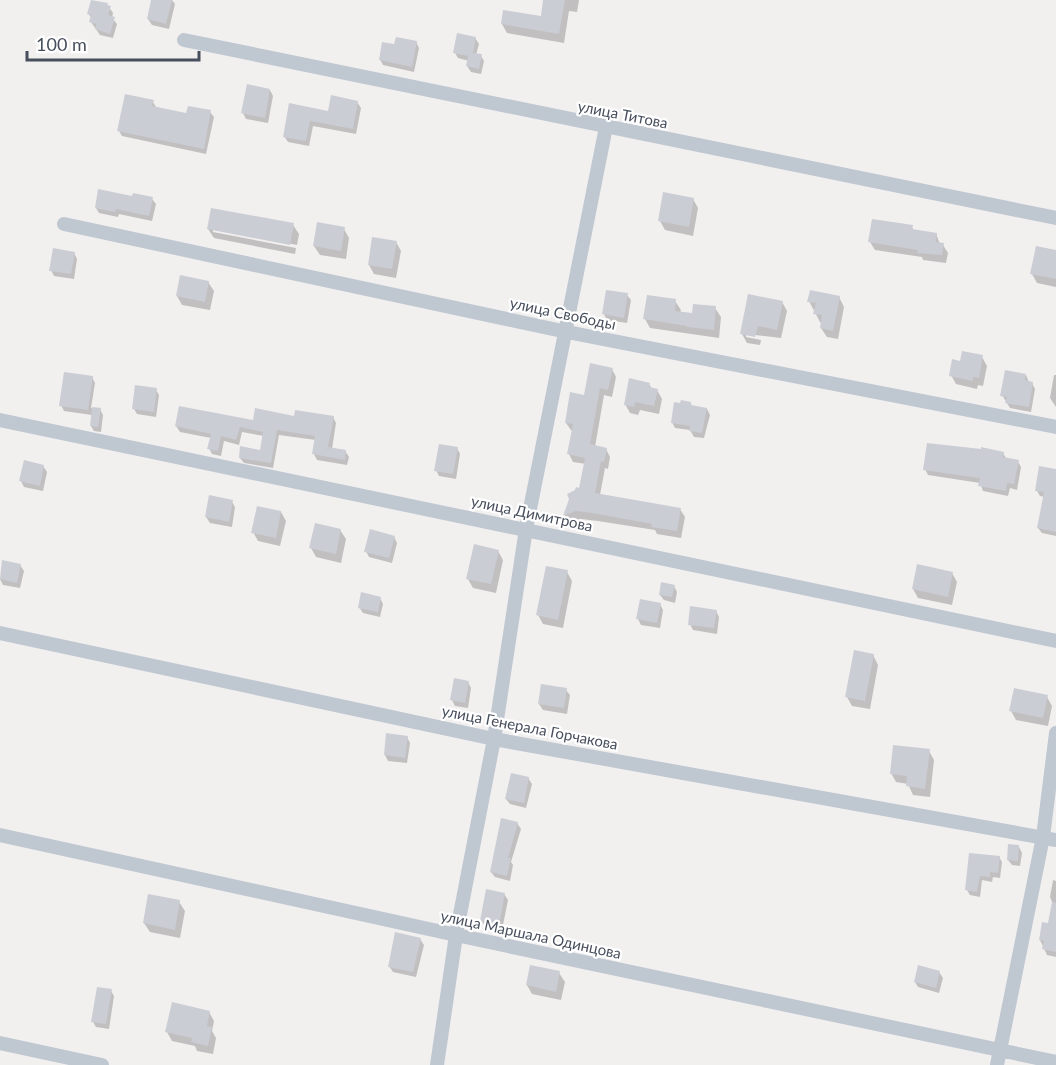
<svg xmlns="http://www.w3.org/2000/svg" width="1056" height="1065" font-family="Lato,sans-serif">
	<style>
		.shadow { fill: #0003 }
		.building { fill: #cbcdd5 }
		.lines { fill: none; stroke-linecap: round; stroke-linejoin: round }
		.street { stroke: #bfc7d1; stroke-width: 14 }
		.labels { text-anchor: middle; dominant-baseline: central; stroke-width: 4.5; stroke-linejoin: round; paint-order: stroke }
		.street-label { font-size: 15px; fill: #474f5d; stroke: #fff }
	</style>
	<rect width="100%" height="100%" fill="#f2efef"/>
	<!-- shadow -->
	<path class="shadow" d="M153,0H172L175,4L169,29L152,25L148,19Z
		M545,0H579L577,12L569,11L564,43L507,33L502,24L542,18Z
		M107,4L113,13L112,18L117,24L113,38L100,35L91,22L92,19L88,13Z
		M475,38L479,44L476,55L481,56L484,61L481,74L471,72L467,66L469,61L458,58L455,53Z
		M416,42L419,48L414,72L383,65L380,59L395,46Z
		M270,90L273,96L268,123L246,119L243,113Z
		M153,102L156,107L188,115L210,112L214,117L206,154L122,136L119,131Z
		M357,102L361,108L356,134L313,126L309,146L288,142L284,136L291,105L330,112Z
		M133,198L152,199L156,204L152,221L119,214L118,217L99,213L96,208Z
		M693,199L698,208L693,236L665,230L660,221Z
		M293,225L299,234L297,245L213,229V232L296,248L295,254L214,238L208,229Z
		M912,227L914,231L936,234L940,244L943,245L948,253L946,263L923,260L922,257L875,250L870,242Z
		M344,229L349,238L346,259L320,255L314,246Z
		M396,242L401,251L396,278L374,274L369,265Z
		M1056,252V287L1037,283L1032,274Z
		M74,253L77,259L74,279L54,276L51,270Z
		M208,282L214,291L210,310L182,305L177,296Z
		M627,295L631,300L627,323L607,320L604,314Z
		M839,297L844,307L838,339L827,337L821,328L822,323L820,322L809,301Z
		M675,301L681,310L680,313L694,314L715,308L721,317L719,338L650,328L645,319Z
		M782,302L787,311L781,338L746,334V337L761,340L760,345L747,343L742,334Z
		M982,357L987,366L983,386L978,385L977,389L956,384L951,375L961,362Z
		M612,369L616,377L612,397L604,395L595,447L606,449L610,457L608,469L605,468L600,495L680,509L685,517L681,538L657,534L655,530L598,521L581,519L569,523L565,516L571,499L581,490L586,464L573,462L569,454L573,431L571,430L566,423L585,397Z
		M1026,375L1029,382L1032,383L1035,389L1031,412L1010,408L1002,395Z
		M1054,375H1056V407L1050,398Z
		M92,377L95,383L91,408L100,409L103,415L101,432L94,431L91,426L92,415L64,411L61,405Z
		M649,384L652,389L657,390L662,399L659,414L640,410L638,415L630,413L625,404Z
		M156,390L159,395L156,417L137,414L134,409Z
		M690,403L692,407L707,409L710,415L704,438L694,437L690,430L675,428L672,422Z
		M333,417L336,423L332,449L345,451L349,457L347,465L317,460L314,454L316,440L279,435L273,468L244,463L240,458L262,451L264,436L242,432L239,445L224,441L221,456L212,454L209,448L211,438L180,432L176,426L295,418Z
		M457,448L460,454L456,479L439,476L436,470Z
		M1003,453L1007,460L1018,462L1021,467L1017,490L1010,488L1008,496L983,491L980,483L928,475L925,469Z
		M43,466L47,472L43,491L24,487L21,481Z
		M1056,470V536L1042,533L1038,528L1045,497L1040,496L1037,491Z
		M232,502L235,507L232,527L210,523L206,517Z
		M281,512L286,521L280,546L258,541L253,532Z
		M340,530L346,539L341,563L316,557L311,548Z
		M394,537L397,543L392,563L369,557L366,551Z
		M498,551L503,560L496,593L473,588L468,579Z
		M20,565L24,571L20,588L3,585L0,579Z
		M567,572L572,581L563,628L543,624L538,615Z
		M952,573L957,582L952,605L918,598L913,589Z
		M674,586L677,592L675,603L664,600L660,595Z
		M380,598L383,604L380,617L363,613L359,607Z
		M660,604L663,610L660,628L641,625L638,619Z
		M716,611L719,617L717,634L693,630L690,624Z
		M873,655L878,665L870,709L852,706L847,697Z
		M468,682L471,688L468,708L455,706L452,700Z
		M566,690L570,695L567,714L543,710L539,704Z
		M1047,697L1052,706L1048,726L1016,720L1011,711Z
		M407,737L410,743L407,763L388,761L385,755Z
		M929,751L934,760L930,797L913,795L908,784L896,782L891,773Z
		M528,778L532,784L526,808L510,804L506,799Z
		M517,823L521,829L511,862L513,865L510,881L495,877L491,872Z
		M1019,847L1022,853L1020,866L1012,865L1008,860Z
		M971,855L999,857L1002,862L1000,878L993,877L992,882L982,880L980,897L970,895L967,890Z
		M1053,880L1056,881V957L1047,955L1040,940L1049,924L1053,904L1050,897Z
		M504,894L508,900L503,925L500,924L499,929L485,926L481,920Z
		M179,902L185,911L180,938L150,932L144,923Z
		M420,939L424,945L416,977L393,972L389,966Z
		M939,972L943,978L939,993L918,987L915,982Z
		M559,973L565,982L561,1000L532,994L527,985Z
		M111,991L114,996L109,1029L96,1027L93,1022Z
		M209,1012L214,1021L212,1031L216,1038L213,1054L197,1051L195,1046L172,1041L167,1032Z"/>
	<!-- building -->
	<path class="building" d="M91,0L108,3L107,5L111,6L108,15L115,17L110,34L95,29L96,24L89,22L91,15L87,14Z
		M151,0H172L166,24L147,19Z
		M543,0H565L559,34L501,24L503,10L541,16Z
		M457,33L476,37L473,53L482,54L479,69L466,66L468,56L453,53Z
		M396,37L417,41L412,67L379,60L382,42L394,44Z
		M247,84L270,89L265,118L241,113Z
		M125,94L154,100L152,106L186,113L188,106L211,110L204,149L117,131Z
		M331,95L358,101L353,129L310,121L306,141L283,137L289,103L328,111Z
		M98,189L132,196L133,193L153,197L149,216L116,209L115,212L95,208Z
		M663,192L694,198L689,227L658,221Z
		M211,208L294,223L290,245L207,229Z
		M872,219L913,225L912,229L937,233L936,242L944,243L942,255L917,253L918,250L868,242Z
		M317,222L345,227L341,251L313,246Z
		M372,237L397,241L392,269L368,265Z
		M1036,246L1056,250V279L1030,274Z
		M53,248L75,252L71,274L49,271Z
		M180,275L209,281L205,302L176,296Z
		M606,290L628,293L624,318L602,314Z
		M810,290L840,296L833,331L820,328L822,315L813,314L816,303L807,302Z
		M748,294L783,301L777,330L758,326L755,337L740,334Z
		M647,295L676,299L675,311L692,313L693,304L716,306L714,330L687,327V326L643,319Z
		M962,351L983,355L979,378L973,377V381L949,376L952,359L960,361Z
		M590,363L613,368L608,390L600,388L590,444L607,448L604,462L601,461L595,493L681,508L677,531L651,527L652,524L592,513L576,511L563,516L569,499L567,494L575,490L576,487L579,488L585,458L567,454L573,424L565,423L570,392L584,395Z
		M1005,370L1026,374L1025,380L1033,382L1029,407L1005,403L1007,397L1000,396Z
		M64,372L93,376L88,410L59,406Z
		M629,378L650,383L649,387L658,389L654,406L635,402L634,407L624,405Z
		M135,385L157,388L154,412L132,409Z
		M681,400L691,402V405L707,408L702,433L689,431L690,426L671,423L674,402L680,403Z
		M179,406L253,420L255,408L294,416L295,410L334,416L328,447L346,450L345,460L312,454L315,436L277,430L271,463L239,458L240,446L260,450L263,432L240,427L236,440L221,436L218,451L207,449L211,434L175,426Z
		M92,407L101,408L98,427L90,426Z
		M927,443L981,449V447L1004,452L1003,457L1019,460L1014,484L1007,483L1006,491L978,486L980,478L923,470Z
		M439,444L458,447L453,474L434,471Z
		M24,460L44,465L40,486L19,481Z
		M1039,466L1056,469V532L1037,528L1044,492L1035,491Z
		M209,495L233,500L229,522L205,517Z
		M257,506L281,511L276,538L251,533Z
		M315,523L341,529L336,554L309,548Z
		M370,529L395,536L389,558L364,552Z
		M474,544L499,550L491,584L466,579Z
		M2,560L21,564L17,583L0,579Z
		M917,564L953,572L948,597L912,589Z
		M546,566L568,570L558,620L536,615Z
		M661,582L675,585L672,597L659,595Z
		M361,592L381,597L378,612L358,608Z
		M640,599L661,603L657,623L636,619Z
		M690,606L717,610L714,628L688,625Z
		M854,650L874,654L865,701L845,697Z
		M454,678L469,681L465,703L450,700Z
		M541,684L567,688L564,708L538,704Z
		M1014,688L1048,695L1043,718L1009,711Z
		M386,733L408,736L405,758L384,755Z
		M893,745L930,749L925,789L906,786L907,776L890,774Z
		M511,773L529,777L524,803L505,799Z
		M501,818L518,822L508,858H511L507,876L490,872Z
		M1008,844L1019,845L1018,861L1007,860Z
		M969,853L1000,856L998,873L990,872V877L980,876L977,892L965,890Z
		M486,889L505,893L500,920L497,919L496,924L480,921Z
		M148,894L180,900L175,930L143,923Z
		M1052,902L1056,903V952L1042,949L1044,941L1039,940L1042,922L1048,923Z
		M395,932L421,938L413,972L388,967Z
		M530,965L560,971L556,992L526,985Z
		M918,965L940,971L936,988L914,982Z
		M97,987L112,989L106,1024L91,1022Z
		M172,1002L210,1011L207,1026L212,1027L208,1046L191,1042L192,1038L165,1032Z"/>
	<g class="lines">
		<!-- street -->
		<path class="street" d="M184,40L1056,218
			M64,224L567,332L1056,427
			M0,420L1056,641
			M0,633L494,739L1056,840
			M0,835L456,935L1056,1062
			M0,1043L102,1065
			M437,1065L456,935L494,739L526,529L606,127
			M997,1065L1043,837L1056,733"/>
	</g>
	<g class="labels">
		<!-- street labels -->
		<g class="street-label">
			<text transform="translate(623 114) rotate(11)">улица Титова</text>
			<text transform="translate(563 313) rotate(12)">улица Свободы</text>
			<text transform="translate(532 513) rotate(12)">улица Димитрова</text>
			<text transform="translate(530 727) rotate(11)">улица Генерала Горчакова</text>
			<text transform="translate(531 934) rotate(12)">улица Маршала Одинцова</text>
		</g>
	</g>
	<!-- scale -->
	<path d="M27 51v9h172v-9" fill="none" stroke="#474f5d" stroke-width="3"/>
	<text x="36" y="51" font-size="18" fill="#474f5d" stroke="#ffffff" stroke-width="4.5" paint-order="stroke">100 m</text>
</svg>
